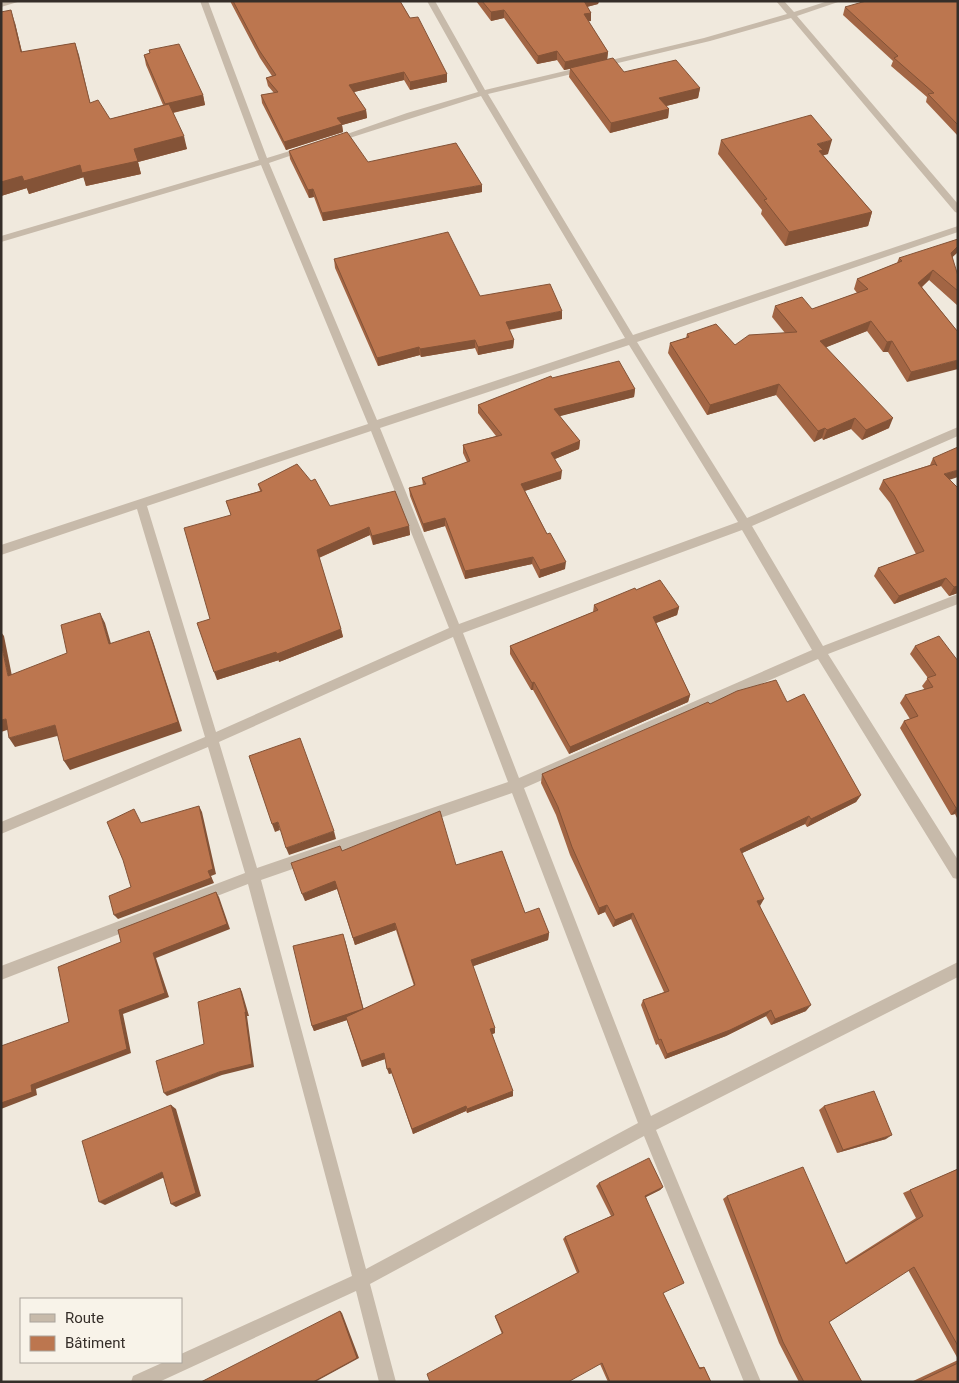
<svg xmlns="http://www.w3.org/2000/svg" width="959" height="1383" font-family="Roboto,sans-serif">
	<style>
		.lines { fill: none; stroke-linecap: round; stroke-linejoin: round }
		.street { fill: #c7baaa; fill-rule: evenodd }
		.wall { fill: #a26544 }
		.shaded-wall { fill: #845337 }
		.building { fill: #bc764f; stroke: #845337 }
	</style>
	<rect width="100%" height="100%" fill="#f0e9dd"/>
	<g class="lines">
		<!-- street -->
		<path class="street" d="M6,1H21L1,7V3Z
			M200,1H208L267,158L306,146L310,149L269,163L377,420L625,338L481,96L337,142L334,143L330,140L407,113L478,92L427,1H435L485,90L704,38L787,14L776,1H784L794,12L828,1H841L797,16L958,204V213L955,212L791,18L710,41L488,94L633,335L958,226V232L637,342L747,518L958,427V436L752,526L823,646L958,594V604L828,654L958,860V879L953,878L818,659L524,788L651,1116L958,962V977L656,1130L761,1382H744L644,1136L370,1284L396,1382H379L356,1291L159,1382H131L133,1376L164,1362H181V1354L352,1276L248,884L1,980V966L245,873L208,747L1,834V822L205,737L137,509L1,555V545L368,424L261,165L1,242V236L259,160ZM629,345L738,522L459,624L380,428ZM371,431L449,628L216,732L147,506ZM742,530L812,650L519,778L463,633ZM453,637L508,782L257,868L219,742ZM512,793L638,1123L366,1269L261,880Z"/>
	</g>
	<!-- wall -->
	<path class="wall" d="M230,1H400L410,18L447,74V82L410,90L404,80L354,92L366,110L367,118L342,125L343,132L286,150L262,103L261,95L274,93L268,86L266,78L272,76L260,58Z
		M476,1H599L598,4L587,7L591,13V21H588L608,52L607,60L624,72L700,88L698,98L666,106L669,109L668,118L610,133L569,77L570,69L564,70L557,60L537,64L504,18L491,21Z
		M958,1V136L926,102L927,97L891,66L893,61L843,15L845,7Z
		M15,23L22,52L75,43L90,103L110,119L163,105L146,65L144,55L150,53L149,50L203,95L205,105L173,113L187,149L138,162L141,174L86,186L84,177L29,194L27,188L1,196Z
		M721,140L828,154L823,155L872,212L868,226L785,246L761,214L762,210L718,154Z
		M289,151L368,162L482,192L323,221L314,197L309,198L290,159Z
		M958,246V252L952,257L958,291V306L929,280L922,287L958,332L907,382L888,352H883L867,331L826,347L889,428L862,440L851,429L823,440L822,438L814,442L776,395L707,415L668,353L670,343L686,338L687,334L735,345L785,333L772,317L775,306L812,309L857,293L854,289L857,279L897,263L899,258Z
		M334,259L480,296L562,319L509,330L514,340L513,348L478,355L475,348L421,357L420,355L378,366L335,268Z
		M552,378L635,389L634,397L559,416L580,441L579,449L555,459L561,479L525,491L565,569L539,578L532,564L465,579L445,526L424,532L410,496L409,488L423,485L422,478L467,462L463,453V445L496,436L478,413V405Z
		M933,458L950,480L958,488V593L949,596L941,586L894,604L874,576L878,568L916,554L890,503L879,489L883,480L930,465Z
		M258,484L330,506L409,526L410,535L373,545L370,535L319,558L341,629L343,637L279,662V660L217,680L231,515L226,501L260,491Z
		M636,590L679,607L677,615L656,623L690,695L688,702L569,754L533,690H531L510,654V646L593,612L594,605Z
		M915,646L958,661V820L955,814L951,815L900,728L904,721L910,719L900,703L905,695L925,690L922,686L928,678L910,654Z
		M787,702L861,795L856,802L807,827L805,824L742,853L760,906L806,1011L771,1025L766,1016L726,1036L665,1059L658,1044L656,1045L641,1005L643,1000L664,992L631,919L613,927L605,912L598,915L570,855L556,815L541,783L542,774L710,704Z
		M342,851L456,865L525,913L549,933L548,940L473,966L495,1033L492,1034L513,1096L467,1113L466,1111L413,1134L392,1073L389,1074L385,1059L362,1067L347,1020L314,1031L312,1026L364,1009L414,986L396,930L355,945L337,889L305,901Z
		M824,1106L886,1139L837,1153L819,1110Z
		M958,1169V1359L908,1270L829,1322L862,1382H799L779,1343L723,1199L727,1196L845,1263L916,1218L903,1193Z
		M599,1183L663,1187L660,1190L646,1197L663,1293L699,1367H704L711,1382H608L600,1364L502,1334L495,1317V1316L577,1273L563,1239L565,1237L611,1216L596,1186Z
		M958,1360V1382H911Z"/>
	<!-- shaded-wall -->
	<path class="shaded-wall" d="M582,1H599L598,4L582,8Z
		M11,10L15,23L25,65L21,52Z
		M504,10V18L491,21V12Z
		M591,13V21L583,22L584,14Z
		M75,43L79,55L93,116L90,103Z
		M557,51V60L537,64L538,56Z
		M608,52L607,60L564,70L565,62Z
		M404,72V80L350,93L349,85Z
		M447,74V82L410,90V82Z
		M700,88L698,98L658,108L659,98Z
		M203,95L205,105L167,114L165,104Z
		M669,109L668,118L610,133L611,123Z
		M366,110L367,118L342,125L343,132L286,150L284,142L337,118Z
		M184,136L187,149L138,162L141,174L86,186L82,173L134,149Z
		M832,140L828,154L821,156L817,144Z
		M80,165L84,177L29,194L24,181Z
		M22,176L27,188L1,196V182Z
		M482,185V192L323,221L322,213Z
		M313,189L314,197L309,198L308,190Z
		M872,212L868,226L785,246L789,232Z
		M958,246V252L946,263L951,253Z
		M933,270L929,280L914,294L918,283Z
		M562,311V319L506,330V322Z
		M871,321L867,331L817,351L820,341Z
		M475,340V348L421,357L420,349Z
		M514,340L513,348L478,355V347Z
		M892,341L888,352H883L887,342Z
		M419,347L420,355L378,366L377,358Z
		M958,360V369L907,382L911,372Z
		M779,384L776,395L707,415L710,405Z
		M635,389L634,397L553,418L554,409Z
		M855,418L851,429L823,440L827,430Z
		M893,418L889,428L862,440L866,430Z
		M825,428L822,438L814,442L818,431Z
		M580,441L579,449L550,461L551,453Z
		M958,470V477L940,483L944,474Z
		M562,471L561,479L521,492V484Z
		M445,518V526L424,532L423,524Z
		M409,526L410,535L373,545L372,536Z
		M369,527L370,535L318,558L317,550Z
		M533,557L532,564L465,579V571Z
		M566,562L565,569L539,578L540,570Z
		M946,578L941,586L894,604L899,596Z
		M958,586V593L949,596L954,587Z
		M679,607L677,615L651,625L653,617Z
		M100,613L105,623L114,654L109,644Z
		M341,629L343,637L279,662L277,654Z
		M149,631L153,641L182,731L70,770L64,761Z
		M1,632L4,636L14,686L8,676L1,643Z
		M276,652L279,660L217,680L214,672Z
		M534,682L533,690H531L532,683Z
		M690,695L688,702L569,754L570,747Z
		M6,719L13,728L1,732V720Z
		M55,725L61,735L15,747L9,738Z
		M861,795L856,802L807,827L811,819Z
		M199,806L202,812L216,874L211,876L214,883L118,919L114,915L208,871Z
		M956,808H958V810L955,814L951,815Z
		M809,816L805,824L736,856L740,849Z
		M278,822L280,830L275,832L272,824Z
		M334,831L336,839L289,855L286,848Z
		M335,881L337,889L305,901L302,894Z
		M216,892L219,897L230,929L156,958L169,997L123,1014L131,1053L36,1089L37,1095L1,1109V1103L31,1085L119,1010L153,953Z
		M764,899L760,906L757,901Z
		M607,905L605,912L598,915L599,908Z
		M633,913L631,919L613,927L615,920Z
		M395,923L396,930L355,945L353,938Z
		M549,933L548,940L471,967V960Z
		M345,940L365,1014L314,1031L312,1026Z
		M240,988L242,992L249,1016H247L254,1067L222,1075L167,1096L164,1093L219,1072Z
		M811,1005L806,1011L771,1025L775,1019Z
		M771,1010L766,1016L726,1036L665,1059L667,1054Z
		M495,1028V1033L490,1035V1029Z
		M384,1053L385,1059L362,1067L361,1061Z
		M390,1068L392,1073L389,1074L387,1069Z
		M513,1091V1096L467,1113V1109Z
		M171,1105L176,1109L201,1196L176,1207L171,1204Z
		M466,1106V1111L413,1134L412,1129Z
		M892,1135L886,1139L837,1153L843,1150Z
		M162,1172L167,1176L105,1205L99,1202Z
		M663,1187L660,1190L642,1199L645,1196Z
		M340,1311L342,1313L359,1358L315,1382H313Z"/>
	<!-- building -->
	<path class="building" d="M233,1H400L410,18L418,17L447,74L410,82L404,72L349,85L366,110L337,118L342,124L284,142L261,95L278,92L266,78L276,75L259,50Z
		M482,1H584L591,13L584,14L608,52L565,62L557,51L538,56L504,10L491,12Z
		M866,1H958V125L928,94L934,93L894,58L898,56L845,7Z
		M11,10L21,52L75,43L90,103L98,100L110,119L169,104L184,136L134,149L138,161L82,173L80,165L24,181L22,176L1,182V12Z
		M179,44L203,95L165,104L144,55L150,53L149,50Z
		M613,58L624,72L676,60L700,88L659,98L669,109L611,123L570,68Z
		M811,115L832,140L817,144L823,150L819,151L872,212L789,232L764,200L767,199L721,140Z
		M347,132L368,162L456,143L482,185L322,213L313,189L308,190L289,151Z
		M448,232L480,296L550,284L562,311L506,322L514,340L478,347L475,340L420,349L419,347L377,358L334,259Z
		M958,239V246L951,253L958,276V291L933,270L918,283L958,332V360L911,372L892,341L887,342L871,321L820,341L893,418L866,430L855,418L827,430L825,428L818,431L779,384L710,405L670,343L689,337L687,334L716,324L735,345L749,335L797,332L775,306L802,297L812,309L868,289L857,279L902,261L899,258Z
		M619,361L635,389L554,409L580,441L551,453L562,471L521,484L547,534L550,533L566,562L540,570L533,557L465,571L445,518L423,524L409,488L426,484L422,478L470,461L463,445L502,435L478,405L551,376L552,378Z
		M958,447V470L944,474L958,488V586L954,587L946,578L899,596L878,568L924,551L894,495L883,480L935,464L937,466L933,458Z
		M297,464L311,481L315,479L330,506L395,491L409,526L372,536L369,527L317,550L341,629L277,654L276,652L214,672L197,623L210,619L184,528L231,515L226,501L262,491L258,484Z
		M660,580L679,607L653,617L690,695L570,747L534,682L532,683L510,646L598,610L594,605L635,588L636,590Z
		M100,613L109,644L149,631L178,722L64,761L55,725L9,738L6,719L1,720V643L8,676L67,653L61,625Z
		M939,636L958,661V808H956L904,721L918,716L905,695L933,687L927,678L936,675L915,646Z
		M776,680L787,702L804,694L861,795L811,819L809,816L740,849L764,899L757,901L811,1005L775,1019L771,1010L730,1030L667,1054L661,1039L659,1040L643,1000L669,991L633,913L615,920L607,905L599,908L572,847L558,807L542,774L697,707L708,702L710,704L737,691Z
		M300,738L334,831L286,848L278,822L272,824L249,756Z
		M199,806L213,869L208,871L211,878L114,915L109,896L131,887L123,860L107,822L134,809L141,823Z
		M440,811L456,865L502,851L525,913L539,908L549,933L471,960L495,1028L490,1029L513,1091L467,1109L466,1106L412,1129L390,1068L387,1069L384,1053L361,1061L346,1017L415,985L395,923L353,938L335,881L302,894L291,863L340,846L342,851Z
		M216,892L227,924L153,953L165,993L119,1010L127,1049L31,1085L32,1092L1,1103V1046L69,1022L58,967L121,942L118,930Z
		M343,934L363,1009L312,1026L293,946Z
		M240,988L246,1012H245L252,1064L219,1072L164,1093L156,1061L204,1044L198,1002Z
		M874,1091L892,1135L843,1150L824,1106Z
		M171,1105L196,1193L171,1204L162,1172L99,1202L82,1141Z
		M649,1158L663,1187L645,1196L684,1283L663,1293L700,1369L704,1367L711,1382H610L602,1363L568,1382H430L427,1374L503,1333L495,1316L579,1272L565,1237L614,1215L599,1183Z
		M803,1167L846,1264L923,1216L910,1190L958,1169V1346L914,1267L829,1322L862,1382H804L783,1342L727,1196Z
		M340,1311L357,1358L313,1382H201Z
		M958,1363V1382H918Z"/>
	<!-- border -->
	<rect width="959" height="1383" fill="none" stroke="#352e29" stroke-width="5"/>
	<!-- legend -->
	<rect x="20" y="1298" width="162" height="65" fill="#f8f3e9" stroke="#aaa49c"/>
	<rect x="30" y="1314" width="25" height="8" fill="#c7baaa" stroke="#aaa49c"/>
	<text x="65" y="1323" font-size="15" fill="#352e29">Route</text>
	<rect x="30" y="1336" width="25" height="15" fill="#bc764f" stroke="#aaa49c"/>
	<text x="65" y="1348" font-size="15" fill="#352e29">Bâtiment</text>
</svg>
